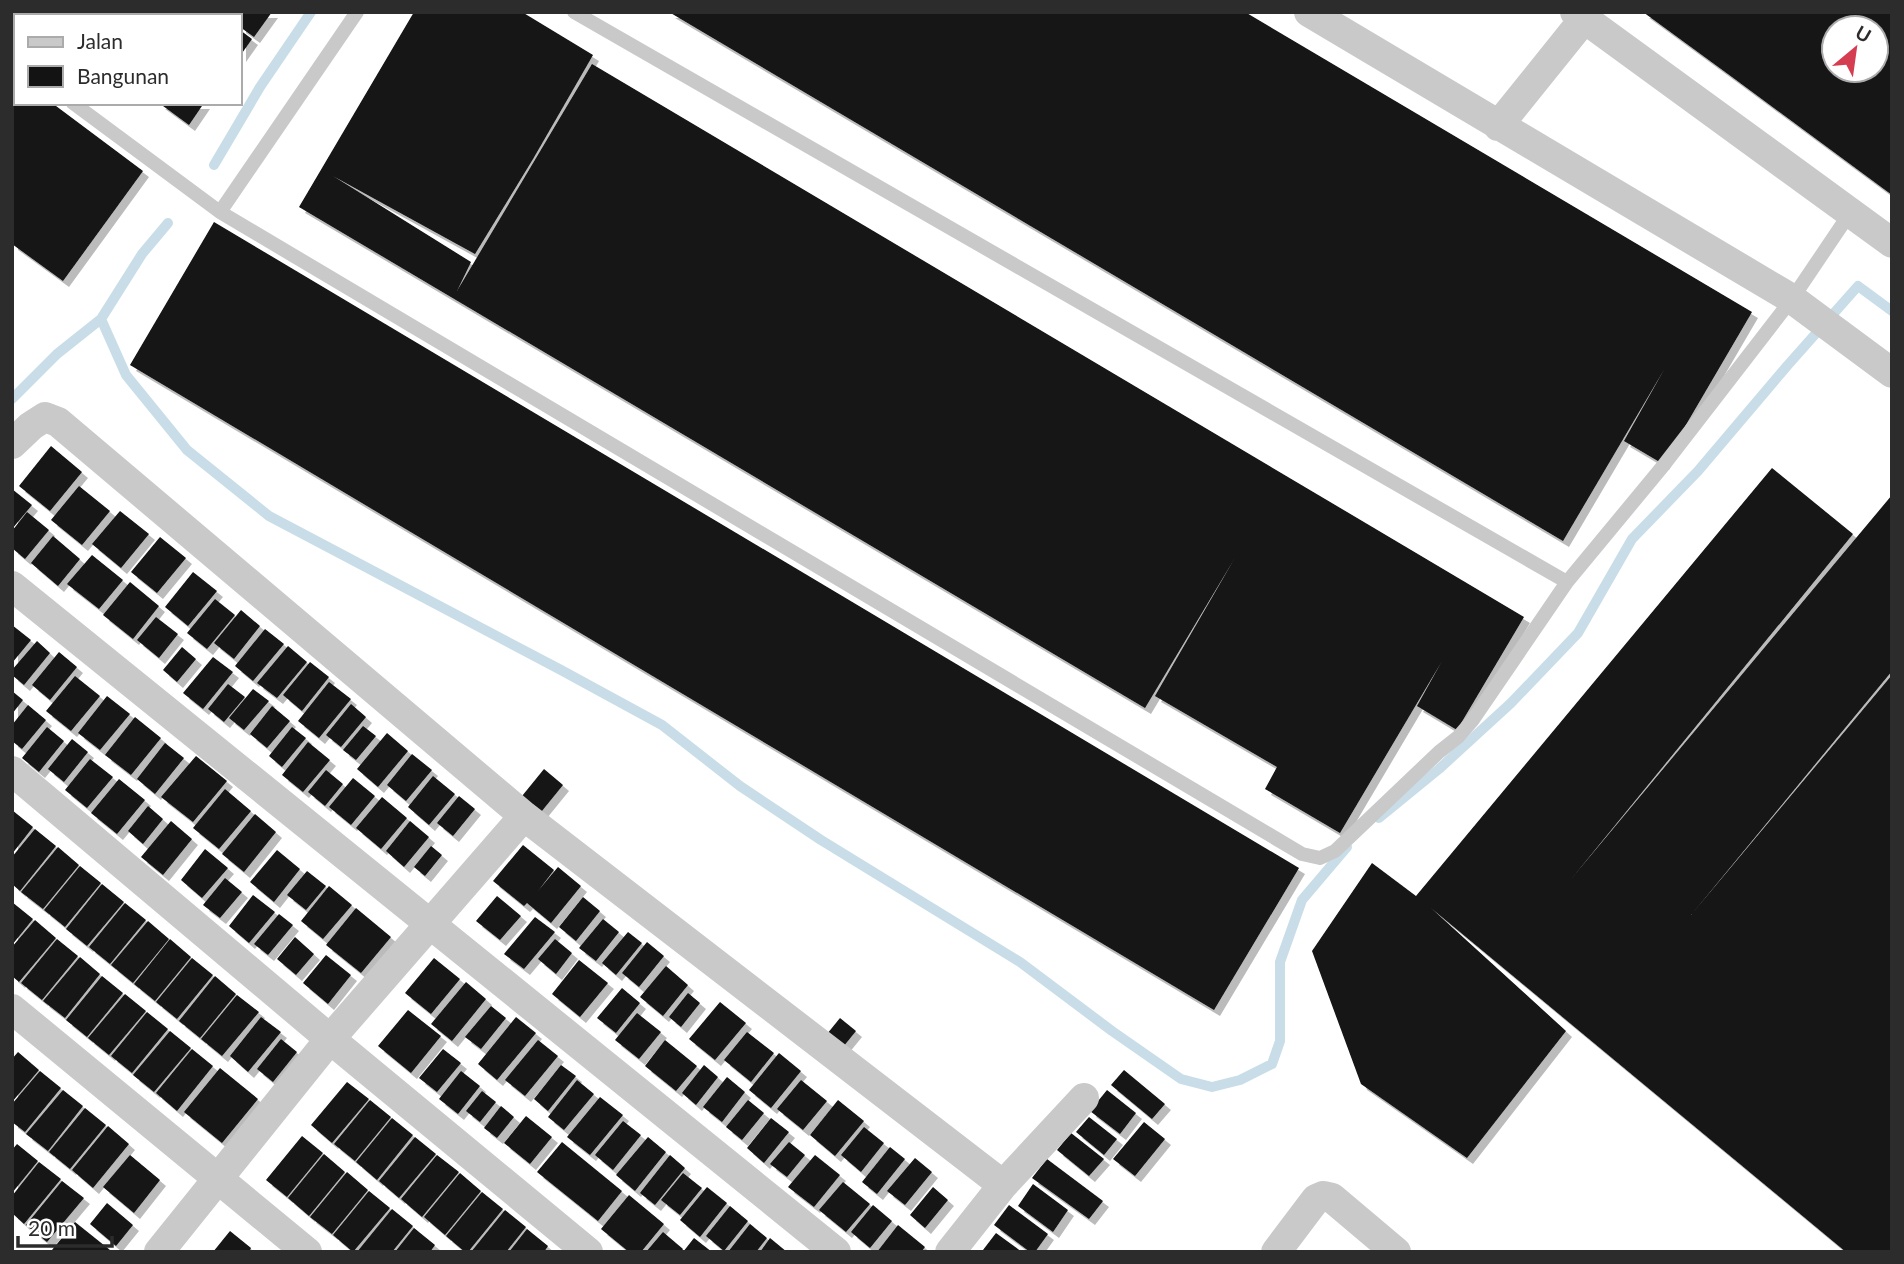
<svg xmlns="http://www.w3.org/2000/svg" width="1904" height="1264" font-family="Lato,sans-serif">
	<style>
		.lines { fill: none; stroke-linecap: round; stroke-linejoin: round }
		.stream { stroke: #c8dde7; stroke-width: 10 }
		.building { fill: #131313; fill-rule: evenodd; filter: url(#shadow) }
		.service { stroke: #c9c9c9; stroke-width: 14 }
		.minor { stroke: #c9c9c9; stroke-width: 30 }
	</style>
	<defs>
		<filter id="shadow"><feDropShadow dx="6" dy="6" stdDeviation="0" flood-color="#0004"/></filter>
	</defs>
	<rect width="100%" height="100%" fill="#fff"/>
	<g class="lines">
		<!-- stream -->
		<path class="stream" d="M214,165L260,87L311,12
			M101,319L126,375L187,450L269,516L561,670L662,725L740,786L821,840L1020,962L1112,1031L1181,1079L1212,1087L1240,1080L1272,1064L1280,1041V962L1302,900L1347,847
			M12,399L57,354L101,319L142,254L168,223
			M1379,818L1439,769L1511,703L1578,633L1632,539L1698,471L1787,366L1858,286L1892,311"/>
	</g>
	<!-- building -->
	<path class="building" d="M36,12H215L220,16H40Z
		M220,12H272L254,37L240,27V16H224Z
		M414,12H522L593,55L533,159L475,254L333,176L471,262L457,291L592,64L1524,617L1457,730L1417,706L1442,661L1340,833L1265,789L1277,767L1155,696L1236,556L1145,708L299,207Z
		M669,12H1245L1752,312L1663,464L1624,441L1665,368L1563,541Z
		M1643,12H1892V195L1732,77ZM1834,28H1876V70H1834Z
		M240,30L252,39L240,56Z
		M12,74L16,77V103H52L143,171L63,281L12,244Z
		M159,103H204L189,125Z
		M214,222L1299,868L1214,1010L130,365Z
		M51,446L82,472L50,511L19,486Z
		M1772,468L1853,534L1572,878L1892,495V671L1691,915L1892,675V1252H1846L1431,908L1566,1031L1467,1158L1361,1084L1312,951L1372,863L1416,896Z
		M79,486L110,511L82,545L51,520Z
		M12,489L32,505L12,529Z
		M120,511L149,534L121,568L92,544Z
		M27,512L49,530L25,559L12,548V531Z
		M53,536L80,559L58,586L31,563Z
		M160,537L186,558L157,593L131,572Z
		M92,555L123,580L99,609L67,584Z
		M193,572L217,591L188,626L165,607Z
		M130,582L159,606L133,639L103,615Z
		M215,599L235,615L207,649L187,633Z
		M241,610L260,626L234,659L214,643Z
		M156,617L178,634L159,658L137,640Z
		M12,625L31,640L12,663Z
		M265,629L284,644L253,681L235,666Z
		M37,641L50,653L24,685L12,675V670Z
		M288,646L307,662L277,698L257,683Z
		M182,647L196,659L177,682L163,670Z
		M59,652L77,667L50,700L32,685Z
		M213,657L233,672L203,709L183,693Z
		M310,662L329,677L302,711L283,695Z
		M75,676L100,696L71,731L46,711Z
		M329,682L351,699L319,738L298,721Z
		M228,684L245,697L224,722L208,709Z
		M253,689L269,701L244,730L229,718Z
		M12,691L23,700L12,714Z
		M107,696L130,714L100,750L78,733Z
		M351,704L366,717L341,747L326,735Z
		M28,705L46,720L22,749L12,741V725Z
		M272,706L290,721L267,748L250,734Z
		M135,717L161,738L131,775L105,755Z
		M363,726L376,736L356,760L343,750Z
		M47,727L64,741L39,772L22,758Z
		M292,727L306,738L282,767L269,756Z
		M387,733L408,751L378,787L357,769Z
		M72,739L88,752L64,782L48,769Z
		M308,742L330,760L303,792L282,775Z
		M165,743L184,758L155,794L137,779Z
		M412,754L432,770L406,801L387,785Z
		M196,756L227,781L193,822L161,797Z
		M90,759L113,777L87,808L65,790Z
		M544,769L563,785L537,817L518,801Z
		M326,770L343,784L325,806L308,792Z
		M433,776L455,794L429,825L408,807Z
		M353,778L375,796L351,825L329,807Z
		M119,779L145,800L117,834L91,813Z
		M225,789L251,811L219,849L193,828Z
		M459,796L475,809L453,836L437,823Z
		M382,797L407,818L381,849L356,828Z
		M148,806L163,819L143,844L128,831Z
		M12,810L33,827L12,854Z
		M255,814L276,832L244,872L222,854Z
		M171,821L192,839L163,875L141,857Z
		M410,821L429,837L404,867L386,851Z
		M35,829L56,846L20,891L12,884V857Z
		M523,845L554,870L538,891L558,867L581,886L551,923L527,903L524,906L493,881Z
		M431,846L442,855L425,876L414,867Z
		M58,847L79,865L43,909L21,892Z
		M205,849L228,868L202,898L181,880Z
		M277,850L300,869L274,902L250,882Z
		M80,866L101,883L65,927L44,910Z
		M307,871L326,886L306,910L287,895Z
		M225,878L242,892L220,918L203,905Z
		M102,884L124,902L87,946L66,929Z
		M329,886L352,905L323,939L301,921Z
		M253,895L275,912L249,943L229,926Z
		M497,896L521,916L500,940L476,921Z
		M583,897L600,911L576,941L559,927Z
		M12,902L33,919L12,945Z
		M125,903L146,920L110,964L89,947Z
		M356,908L391,937L361,973L326,945Z
		M279,914L293,925L268,955L254,944Z
		M535,917L555,932L524,969L504,954Z
		M603,919L619,932L596,961L579,948Z
		M35,920L56,938L19,982L12,976V947Z
		M148,921L169,939L133,983L111,965Z
		M628,932L642,943L616,975L602,963Z
		M295,937L314,954L296,975L277,959Z
		M57,939L78,956L42,1000L21,983Z
		M170,939L191,957L155,1001L134,984Z
		M555,939L572,953L556,974L538,959Z
		M647,942L664,956L639,987L622,973Z
		M326,955L351,975L328,1004L303,983Z
		M80,957L100,974L65,1018L43,1001Z
		M192,958L213,975L177,1019L156,1002Z
		M434,958L460,979L431,1014L405,993Z
		M579,960L608,983L580,1017L552,994Z
		M666,966L688,985L663,1016L640,997Z
		M102,976L123,993L87,1037L66,1020Z
		M215,976L236,994L200,1038L179,1021Z
		M466,982L486,999L452,1041L431,1024Z
		M622,988L640,1003L616,1033L597,1018Z
		M688,993L700,1003L681,1027L669,1017Z
		M125,994L146,1011L109,1055L88,1038Z
		M237,995L259,1012L222,1056L201,1039Z
		M720,1002L746,1023L715,1060L689,1039Z
		M491,1006L506,1018L481,1049L465,1037Z
		M408,1010L441,1036L411,1073L378,1046Z
		M147,1012L168,1029L132,1073L111,1056Z
		M637,1013L661,1032L639,1059L615,1040Z
		M261,1017L281,1032L248,1072L230,1056Z
		M516,1017L536,1033L497,1080L478,1064Z
		M840,1018L856,1031L843,1047L827,1034Z
		M170,1031L191,1048L154,1092L133,1075Z
		M747,1032L774,1053L751,1082L724,1060Z
		M281,1039L297,1052L273,1082L257,1069Z
		M538,1040L558,1056L525,1096L505,1080Z
		M665,1040L697,1066L676,1091L645,1066Z
		M192,1049L213,1066L177,1111L156,1093Z
		M443,1049L461,1063L437,1092L419,1078Z
		M18,1052L39,1070L12,1102V1059Z
		M779,1053L801,1071L771,1108L749,1090Z
		M561,1065L576,1076L548,1111L534,1099Z
		M704,1065L718,1077L696,1105L682,1093Z
		M220,1068L258,1099L222,1143L184,1112Z
		M1124,1070L1165,1104L1152,1119L1111,1085Z
		M40,1071L61,1088L25,1132L12,1122V1104Z
		M461,1071L480,1086L458,1114L439,1099Z
		M727,1077L745,1092L722,1122L703,1107Z
		M577,1080L594,1094L564,1130L548,1117Z
		M801,1080L827,1101L803,1130L777,1109Z
		M347,1082L369,1099L332,1143L311,1125Z
		M63,1090L83,1106L48,1151L26,1134Z
		M1107,1090L1136,1113L1120,1134L1090,1111Z
		M482,1091L496,1102L480,1122L466,1111Z
		M600,1097L623,1115L590,1155L567,1137Z
		M370,1100L391,1117L355,1161L334,1144Z
		M748,1100L764,1113L742,1140L726,1127Z
		M838,1100L864,1121L835,1156L810,1135Z
		M501,1106L514,1117L497,1138L484,1128Z
		M85,1108L106,1125L70,1169L49,1152Z
		M526,1116L552,1137L530,1164L504,1143Z
		M1089,1117L1117,1139L1104,1155L1076,1132Z
		M392,1118L413,1135L377,1180L356,1162Z
		M771,1118L789,1132L764,1163L747,1148Z
		M623,1121L641,1135L613,1170L595,1155Z
		M1144,1122L1165,1139L1135,1176L1113,1159Z
		M108,1126L129,1144L93,1188L72,1170Z
		M864,1127L884,1143L861,1172L841,1155Z
		M1071,1133L1104,1159L1089,1176L1057,1150Z
		M302,1136L323,1153L287,1197L266,1180Z
		M415,1137L436,1154L399,1198L379,1181Z
		M648,1137L666,1152L635,1191L616,1175Z
		M562,1142L622,1191L598,1221L537,1172Z
		M789,1142L805,1155L787,1177L770,1164Z
		M17,1144L38,1161L12,1193V1150Z
		M890,1147L905,1159L877,1194L862,1182Z
		M324,1154L345,1172L309,1216L288,1198Z
		M130,1155L160,1180L134,1213L103,1187Z
		M437,1155L459,1172L422,1217L401,1199Z
		M670,1155L685,1168L655,1205L640,1193Z
		M815,1155L840,1175L814,1207L788,1187Z
		M915,1158L932,1172L905,1205L887,1191Z
		M1047,1159L1103,1201L1089,1219L1032,1178Z
		M39,1162L61,1179L24,1224L12,1213V1196Z
		M347,1172L368,1190L332,1234L310,1217Z
		M460,1173L481,1191L445,1235L424,1217Z
		M683,1173L702,1188L680,1215L661,1200Z
		M62,1181L84,1198L47,1242L26,1225Z
		M843,1182L870,1204L846,1232L819,1210Z
		M1033,1184L1068,1210L1053,1232L1018,1206Z
		M707,1187L727,1203L700,1237L680,1220Z
		M933,1187L948,1200L925,1228L910,1215Z
		M369,1191L390,1208L353,1252L333,1235Z
		M482,1192L503,1209L468,1252H465L446,1236Z
		M629,1195L664,1224L641,1252H629L601,1229Z
		M107,1203L133,1225L116,1246L90,1224Z
		M873,1205L892,1221L870,1248L851,1232Z
		M1009,1205L1048,1234L1035,1252H1030L994,1225Z
		M730,1206L748,1221L724,1251L706,1236Z
		M392,1209L413,1226L392,1252H357Z
		M505,1210L526,1227L506,1252H471Z
		M75,1222L110,1250L108,1252H54L52,1250Z
		M750,1224L767,1238L756,1252H728Z
		M898,1225L925,1247L921,1252H877Z
		M414,1228L435,1245L430,1252H395Z
		M527,1229L548,1246L544,1252H509Z
		M230,1231L251,1248L249,1252H213Z
		M663,1232L683,1249L681,1252H646Z
		M996,1233L1022,1252H985L983,1250Z
		M694,1238L712,1252H683Z
		M770,1238L787,1252H760Z"/>
	<g class="lines">
		<!-- service -->
		<path class="service" d="M574,12L1567,582
			M12,58L16,61
			M73,103L220,212L1302,854L1320,858L1335,851L1439,752L1458,737L1472,721L1567,582L1663,466L1792,299L1850,213
			M220,212L357,12"/>
		<!-- minor -->
		<path class="minor" d="M1309,12L1792,299L1892,373
			M1575,12L1892,243
			M1498,126L1584,19
			M12,444L31,426L45,417L58,422L524,816L1003,1185
			M12,586L836,1252
			M12,771L330,1039L588,1252
			M12,1009L307,1252
			M159,1252L330,1039L524,816
			M950,1252L1003,1185L1084,1098
			M1276,1252L1316,1199L1323,1196L1332,1198L1396,1252"/>
	</g>
	<!-- border -->
	<rect width="1904" height="1264" fill="none" stroke="#2c2c2c" stroke-width="28"/>
	<!-- legend -->
	<rect x="14" y="14" width="228" height="91" fill="#ffffff" stroke="#ababab" stroke-width="2"/>
	<rect x="28" y="37" width="35" height="10" fill="#c9c9c9" stroke="#ababab" stroke-width="2"/>
	<text x="77" y="49" font-size="21" fill="#2c2c2c">Jalan</text>
	<rect x="28" y="66" width="35" height="21" fill="#131313" stroke="#ababab" stroke-width="2"/>
	<text x="77" y="84" font-size="21" fill="#2c2c2c">Bangunan</text>
	<!-- north arrow -->
	<g transform="translate(1855 49) rotate(29)"><circle r="33" fill="#ffffff" stroke="#ababab" stroke-width="2"/>
	<path d="M0-5L12 26L0 18L-12 26Z" fill="#d53d51"/>
	<text y="-10" font-size="19" font-weight="bold" text-anchor="middle" fill="#2c2c2c">U</text>
	</g>
	<!-- scale -->
	<path d="M18 1236v10h94v-10" fill="none" stroke="#2c2c2c" stroke-width="3.5"/>
	<text x="28" y="1236" font-size="21" fill="#2c2c2c" stroke="#ffffff" stroke-width="5" paint-order="stroke">20 m</text>
</svg>
